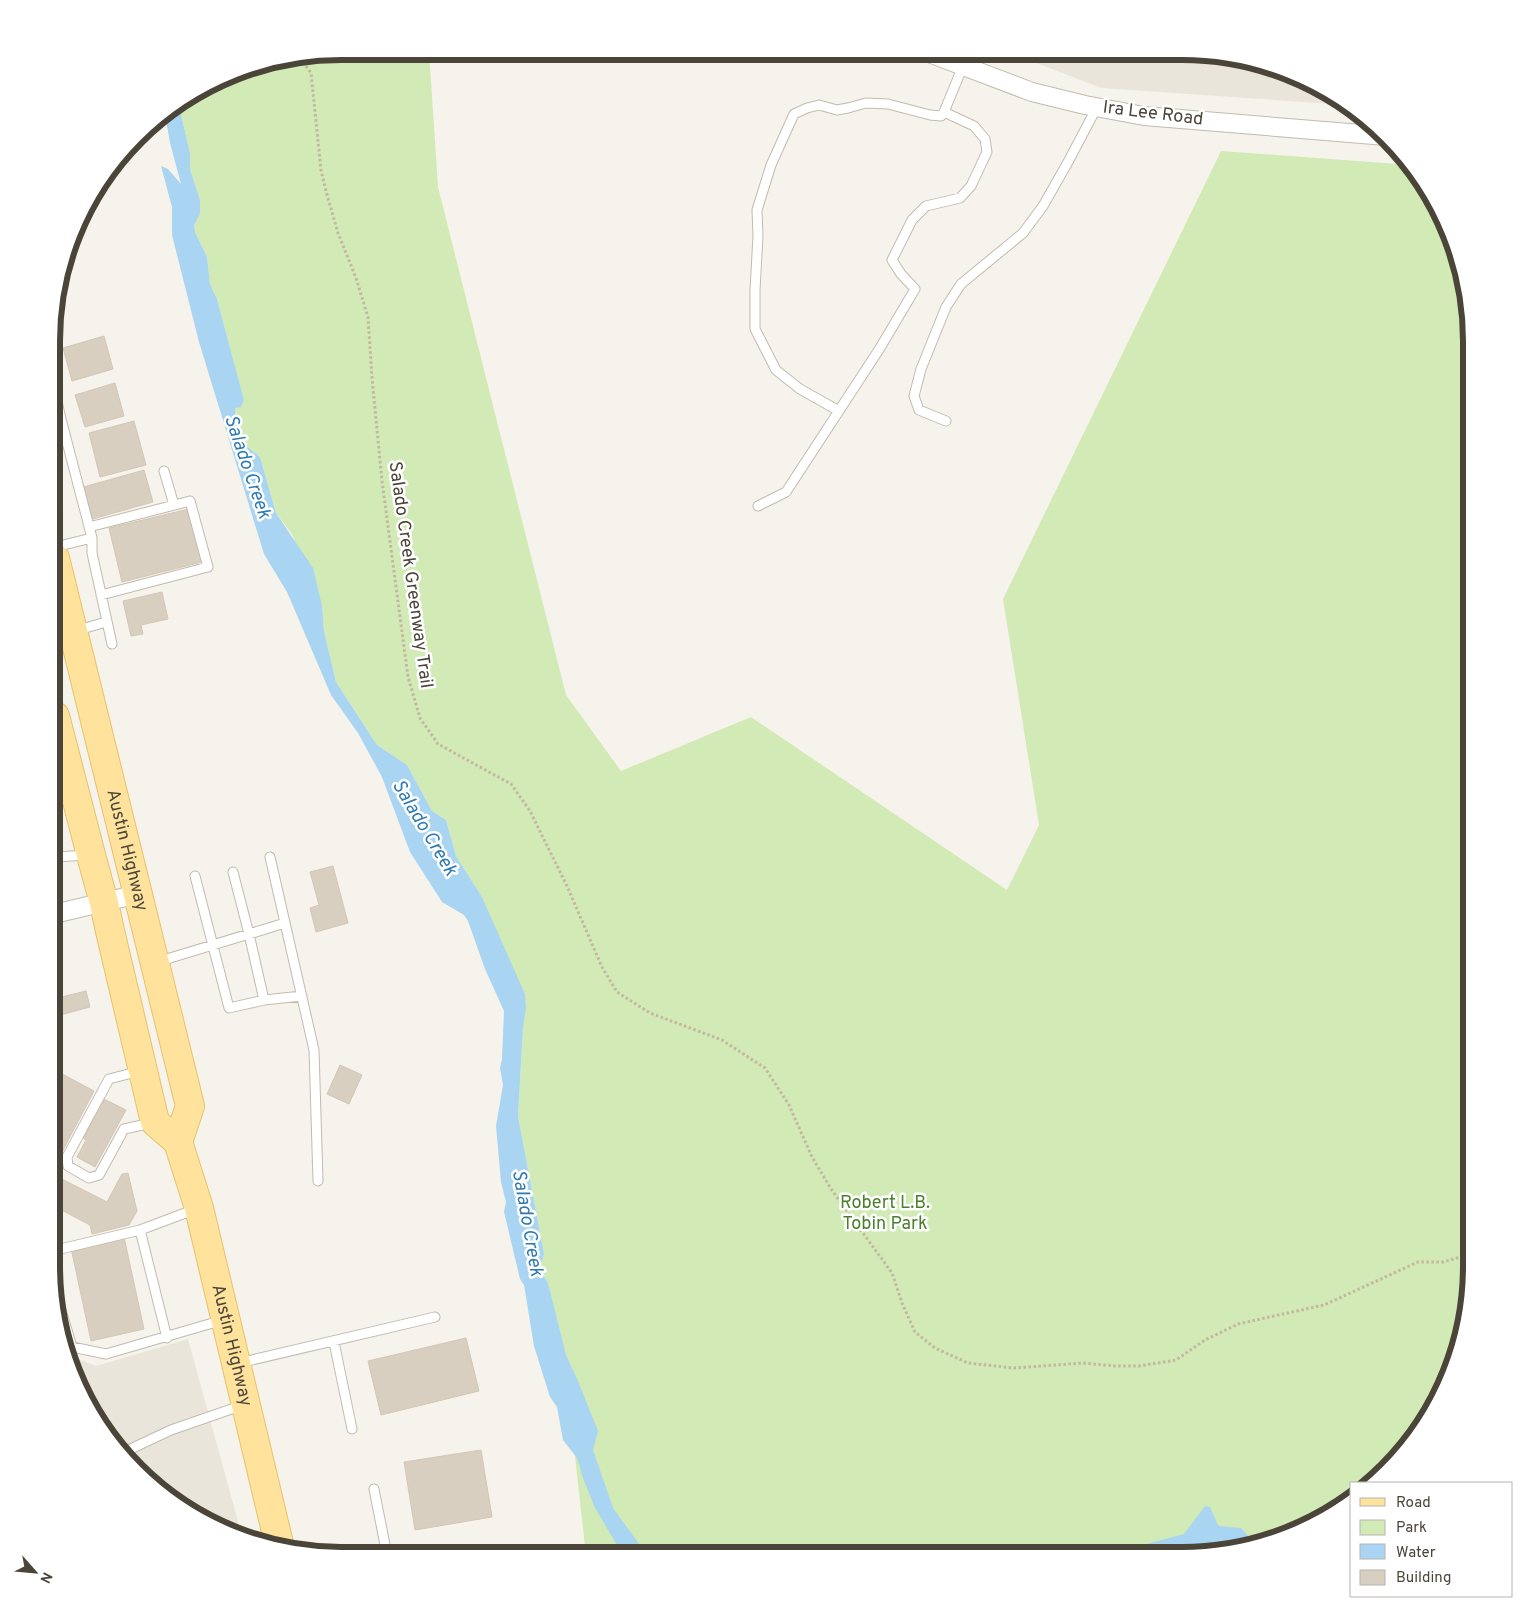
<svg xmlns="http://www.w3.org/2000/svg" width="1523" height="1607" font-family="Overpass,sans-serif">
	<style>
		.residential { fill: #eae5da }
		.green { fill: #d2eab5 }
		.water { fill: #a9d4f2 }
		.building { fill: #d8cfc1; stroke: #d3c7b4 }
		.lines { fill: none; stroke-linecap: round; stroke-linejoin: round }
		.service-casing { stroke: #c2bbae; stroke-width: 11 }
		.minor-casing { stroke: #c2bbae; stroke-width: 20 }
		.primary-casing { stroke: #e6c16a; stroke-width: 30 }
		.path { stroke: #c4b79f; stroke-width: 3; stroke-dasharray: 2.5 2.5; stroke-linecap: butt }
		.service { stroke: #fff; stroke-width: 9 }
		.minor { stroke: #fff; stroke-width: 18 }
		.primary { stroke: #ffe39c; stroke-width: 28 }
		.labels { text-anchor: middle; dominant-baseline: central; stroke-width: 5; stroke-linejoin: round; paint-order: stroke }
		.street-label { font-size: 18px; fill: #4b4439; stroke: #fff }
		.park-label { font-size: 18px; fill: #4a7f2a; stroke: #fff }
		.water-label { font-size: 19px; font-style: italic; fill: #2e7ab2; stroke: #fff }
		.rim { fill: none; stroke: #4b4439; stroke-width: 6 }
	</style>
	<rect width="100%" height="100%" fill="#f6f3ec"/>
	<!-- residential -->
	<path class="residential" d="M1011,53L1220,54L1327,90L1347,105L1101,88Z
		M188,1339L242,1536L196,1517L150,1484L100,1427L67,1359L66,1354L96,1366Z"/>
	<!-- green -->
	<path class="green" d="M341,51H429L438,187L566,695L621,771L751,717L1007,890L1039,825L1003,599L1221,151L1411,165L1423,180L1456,248L1471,322V1285L1462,1342L1433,1411L1400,1457L1370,1483H1352V1499L1343,1507L1276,1540L1201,1555H586L569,1402L548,1283L540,1268L544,1254L518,1116L523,1028L526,1008L482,897L456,856L446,820L432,811L407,765L377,745L336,682L324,631L322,606L292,534L276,513L260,457L238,439L235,408L244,400L217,299L210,284L207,257L195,232L194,225L200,213V200L190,169V153L179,106L247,67Z"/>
	<!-- water -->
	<path class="water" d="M179,106L190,153V169L200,200V214L194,225L195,232L207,257L210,284L217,299L244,400L241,407L235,408L238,439L260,457L276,513L313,568L322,606L324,631L336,682L377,745L407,765L432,811L446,820L456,856L482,897L525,994L526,1008L523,1028L518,1116L544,1254L540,1269L548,1283L566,1355L578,1381L598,1431L593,1450L613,1508L647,1555H623L595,1508L583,1478L577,1458L563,1440L557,1407L550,1397L534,1346L524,1285L520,1279L504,1212L506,1202L501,1182L496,1126L503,1085L500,1068L502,1059L504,1011L485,969L468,921L464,915L442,902L410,852L382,777L358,733L331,695L287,592L264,554L199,342L172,235V207L161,166L168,169L181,184L170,143L165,114Z
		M1205,1506L1210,1507L1217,1523L1219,1526L1241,1528L1255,1544L1198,1555H1118L1120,1551L1184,1534Z"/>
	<!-- building -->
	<path class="building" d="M104,336L113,369L72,381L63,348Z
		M115,383L124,416L85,427L75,395Z
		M134,421L146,465L100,477L89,433Z
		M144,470L153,502L89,520L80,488Z
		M189,509L202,562L122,582L109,528Z
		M162,592L168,619L141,625L143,634L131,636L123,601Z
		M333,866L348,923L316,932L310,908L319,905L310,872Z
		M86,991L90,1007L53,1017V999Z
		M53,1019L61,1048L53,1051Z
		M340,1065L362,1075L349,1104L327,1094Z
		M53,1069L94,1091L52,1171Z
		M104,1099L126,1110L95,1167L77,1157L86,1140L83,1138Z
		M128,1173L137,1211L129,1225L92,1234L90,1225L52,1205V1174L107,1202L122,1174Z
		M124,1237L144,1329L91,1341L71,1248Z
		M466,1338L479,1391L381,1415L368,1361Z
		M481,1450L492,1517L415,1530L404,1462Z"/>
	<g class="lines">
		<defs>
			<path id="service" d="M56,397L61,419
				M839,411L800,389L776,370L755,329V290L758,236L757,210L771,165L794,114L807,108L819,105L837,110L848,108L866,103L888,104L930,115L941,116L944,112L963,66
				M56,420L61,419L92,538V553L112,644
				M946,421L919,410L914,396L921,369L946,307L961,284L1023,233L1043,206L1068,162L1097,107
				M164,471L174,505
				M758,506L786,492L880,348L915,289L901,274L892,260L912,220L926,206L960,198L971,186L987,152L985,139L974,126L944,112
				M89,527L190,501L208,567L101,595
				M55,547L92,538
				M75,631L106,622
				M54,801L74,797
				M54,849L56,857L87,855
				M270,857L314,1050L318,1181
				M233,872L249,934L264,1000
				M195,876L229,1008L264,1000L302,996
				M157,962L285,923
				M140,1071L109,1079L67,1157L68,1166L89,1178L99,1175L124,1129L152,1123
				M140,1230L167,1338
				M52,1251L140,1230L196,1209
				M52,1279L72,1347L106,1354L223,1320
				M334,1342L352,1429
				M239,1363L435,1317
				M122,1453L171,1430L243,1405
				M374,1489L387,1555"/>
			<path id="minor" d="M929,53L1032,92L1085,105L1144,116L1386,136
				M54,914L138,894"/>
			<g id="primary">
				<path id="s1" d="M55,558L190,1106L178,1142"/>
				<path id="s2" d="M55,716L91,855L104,903L110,931L155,1122L178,1142L199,1208L280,1548"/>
			</g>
		</defs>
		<!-- service casing -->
		<use href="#service" class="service-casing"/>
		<!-- minor casing -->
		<use href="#minor" class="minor-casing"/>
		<!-- primary casing -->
		<use href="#primary" class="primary-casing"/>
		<!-- path -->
		<path class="path" d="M300,58L311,73L321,170L326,191L338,233L356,278L368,317L372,378L382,481L408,677L420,718L438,744L511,784L530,811L567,886L602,967L617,992L650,1013L722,1040L765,1068L789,1105L812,1157L831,1189L892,1273L902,1303L915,1332L935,1348L968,1363L1014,1368L1083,1363L1115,1366H1139L1176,1360L1205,1340L1238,1324L1324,1305L1418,1262H1443L1471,1254"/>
		<!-- service -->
		<use href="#service" class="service"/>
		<!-- minor -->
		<use href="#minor" class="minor"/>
		<!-- primary -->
		<use href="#primary" class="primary"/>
	</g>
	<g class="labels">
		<!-- street labels -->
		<g class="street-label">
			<text transform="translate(1153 114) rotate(7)">Ira Lee Road</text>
			<text transform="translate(410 575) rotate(82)">Salado Creek Greenway Trail</text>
			<text stroke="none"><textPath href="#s1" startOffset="301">Austin Highway</textPath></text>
			<text stroke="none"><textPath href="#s2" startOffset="659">Austin Highway</textPath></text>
		</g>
		<!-- park labels -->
		<g class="park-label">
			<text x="885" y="1203">Robert L.B.<tspan x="885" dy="21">Tobin Park</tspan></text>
		</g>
		<!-- water labels -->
		<g class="water-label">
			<text transform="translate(247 467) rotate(71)">Salado Creek</text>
			<text transform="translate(424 828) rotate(59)">Salado Creek</text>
			<text transform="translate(527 1223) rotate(80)">Salado Creek</text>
		</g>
	</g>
	<!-- crop -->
	<path d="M0 0H1523V1607H0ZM341 60H1182A281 281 0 0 1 1463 341V1266A281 281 0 0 1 1182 1547H341A281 281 0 0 1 60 1266V341A281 281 0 0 1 341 60Z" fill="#fff" fill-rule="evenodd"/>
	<path class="rim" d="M341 60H1182A281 281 0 0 1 1463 341V1266A281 281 0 0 1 1182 1547H341A281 281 0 0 1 60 1266V341A281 281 0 0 1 341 60Z"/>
	<!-- legend -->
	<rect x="1350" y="1482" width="162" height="115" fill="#ffffff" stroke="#b7b4b0"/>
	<rect x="1360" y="1498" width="25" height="8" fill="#ffe39c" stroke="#b7b4b0"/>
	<text x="1396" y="1507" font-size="15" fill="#4b4439">Road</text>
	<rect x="1360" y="1520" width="25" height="15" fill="#d2eab5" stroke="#b7b4b0"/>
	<text x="1396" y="1532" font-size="15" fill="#4b4439">Park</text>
	<rect x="1360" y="1544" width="25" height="15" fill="#a9d4f2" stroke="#b7b4b0"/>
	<text x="1396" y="1557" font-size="15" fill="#4b4439">Water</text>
	<rect x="1360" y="1570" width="25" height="15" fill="#d8cfc1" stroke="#b7b4b0"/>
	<text x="1396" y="1582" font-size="15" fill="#4b4439">Building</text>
	<!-- north arrow -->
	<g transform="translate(35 1572) rotate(117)" stroke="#ffffff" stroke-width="4" paint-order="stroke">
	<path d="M0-4L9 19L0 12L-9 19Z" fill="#4b4439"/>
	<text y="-8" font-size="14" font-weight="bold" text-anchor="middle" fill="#4b4439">N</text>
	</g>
</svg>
